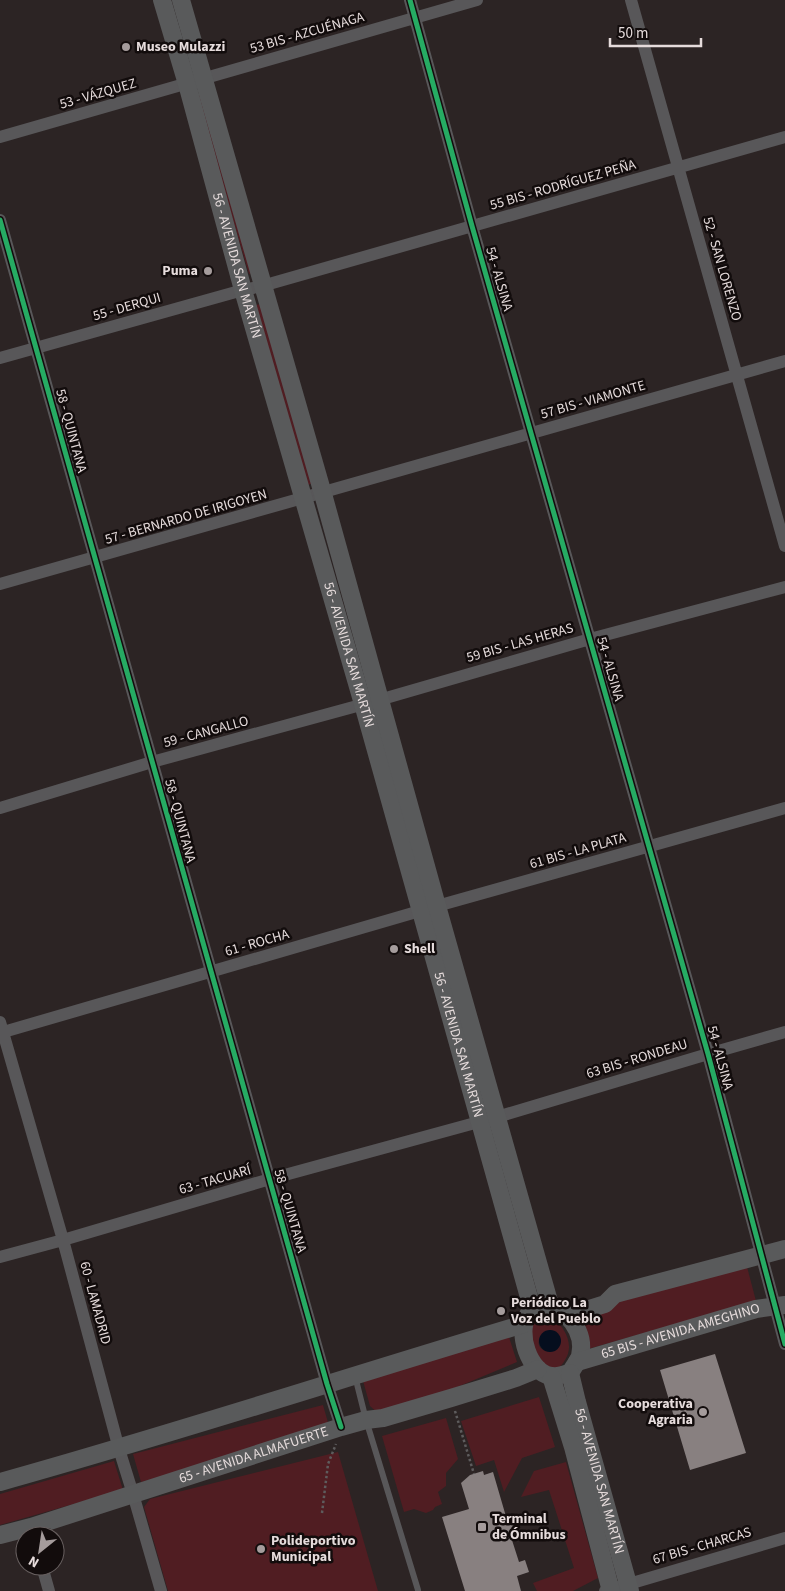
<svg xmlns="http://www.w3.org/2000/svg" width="785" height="1591" font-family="'Source Sans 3',sans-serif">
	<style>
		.green { fill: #501d22; fill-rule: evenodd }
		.water { fill: #050e1e }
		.building { fill: #888080 }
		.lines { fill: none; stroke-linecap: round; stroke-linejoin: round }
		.path { stroke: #5e5c5d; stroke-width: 2.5; stroke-dasharray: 2.5 2.5; stroke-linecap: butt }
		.lane { stroke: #585759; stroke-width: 6 }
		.street { stroke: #585759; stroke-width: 12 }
		.secondary { stroke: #595a5b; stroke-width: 18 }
		.cycleway-casing { stroke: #120c0c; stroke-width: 8 }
		.cycleway { stroke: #26ab63; stroke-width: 5 }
		.poi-dot { fill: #a59c9c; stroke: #120c0c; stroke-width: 2 }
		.labels { text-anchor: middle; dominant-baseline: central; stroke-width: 5; stroke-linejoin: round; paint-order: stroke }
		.street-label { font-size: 14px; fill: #e6dcdc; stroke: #120c0c }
		.poi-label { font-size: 14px; font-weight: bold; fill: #e6dcdc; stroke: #120c0c; text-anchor: start }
	</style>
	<rect width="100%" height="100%" fill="#2c2424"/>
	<!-- green -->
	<path class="green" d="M201,93L253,273L249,274L196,94Z
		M260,304L313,483L308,485L256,305Z
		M746,1263L756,1301L588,1349L574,1324L593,1318L621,1298Z
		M543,1312C560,1319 577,1342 565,1360C563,1363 561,1367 557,1368C552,1371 540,1364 538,1359C536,1355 530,1336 530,1332C530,1327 535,1319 536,1314ZM550,1330L557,1332L558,1349C548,1355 534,1349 540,1337C541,1333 547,1332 550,1330Z
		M508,1334L517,1362L383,1418L370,1406L362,1377Z
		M539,1397L555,1447L522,1458L504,1492L494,1460L476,1466L461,1421Z
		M323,1405L331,1433L141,1482L133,1454Z
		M446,1418L458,1459L446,1473V1486L438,1492L442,1504L435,1507L433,1510L426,1513L414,1509L404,1512L382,1436Z
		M338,1452L378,1591H168L144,1507L150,1499Z
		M114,1461L123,1490L0,1525V1494Z
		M566,1462L598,1578L573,1591H537L533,1583L574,1568L549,1490L521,1497L534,1471Z"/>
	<!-- water -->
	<path class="water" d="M539 1341a11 11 0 1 1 22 0a11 11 0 1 1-22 0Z"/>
	<!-- building -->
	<path class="building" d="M715,1354L746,1453L690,1470L660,1370Z
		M483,1471L484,1475L493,1472L507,1520L516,1517L521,1535L511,1537L519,1562L525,1560L529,1572L517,1576L521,1591H465L442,1517L469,1509L461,1483L470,1475Z"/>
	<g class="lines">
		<!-- path -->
		<path class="path" d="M455,1411L474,1474
			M322,1513L328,1464L336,1444"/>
		<!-- lane -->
		<path class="lane" d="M355,1376L366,1420L418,1590"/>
		<!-- street -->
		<path class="street" d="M410,0L472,226L708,1054L785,1344
			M631,0L785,546
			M0,137L477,0
			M0,220L327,1384L341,1427
			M0,358L243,290L262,286L785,137
			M0,584L785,361
			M0,808L152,762L379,700L590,639L785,587
			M0,1022L63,1240L119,1449L133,1494L161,1591
			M0,1033L437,906L785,808
			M0,1257L63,1240L270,1179L497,1117L708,1054L785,1032
			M42,1566L49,1591
			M605,1591L785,1538"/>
		<!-- secondary -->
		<g class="secondary">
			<path id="s1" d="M162,0L187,84L243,290L363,704L532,1308L534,1309"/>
			<path d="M181,0L323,494L437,906L550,1305"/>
			<path d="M544,1304C566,1307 586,1332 580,1356C578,1361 573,1368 570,1373C564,1374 557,1377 551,1376C529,1373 516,1332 528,1315C532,1309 537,1306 544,1304Z"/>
			<path d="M571,1320L589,1309L605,1304L615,1294L785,1249"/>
			<path id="s2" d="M577,1362L756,1309L785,1305"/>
			<path id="s3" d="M570,1373L577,1402L630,1591"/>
			<path d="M551,1376L573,1447L611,1591"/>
			<path d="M0,1482C176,1433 350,1376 524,1324"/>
			<path id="s4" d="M0,1535L31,1527L341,1427L366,1420L383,1418L451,1398L516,1378L538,1369"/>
		</g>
		<defs>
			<path id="cycleway" d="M410,0L472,226L708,1054L785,1344
				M0,220L327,1384L341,1427"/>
		</defs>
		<!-- cycleway casing -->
		<use href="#cycleway" class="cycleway-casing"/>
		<!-- cycleway -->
		<use href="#cycleway" class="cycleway"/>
	</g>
	<!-- markers -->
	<g class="poi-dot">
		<circle cx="126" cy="47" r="5"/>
		<circle cx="208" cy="271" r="5"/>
		<circle cx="394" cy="949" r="5"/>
		<circle cx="501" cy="1311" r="5"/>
		<circle cx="703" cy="1412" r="5"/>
		<rect x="477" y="1522" width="10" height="10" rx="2.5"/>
		<circle cx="261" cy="1549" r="5"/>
	</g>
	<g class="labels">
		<!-- street labels -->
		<g class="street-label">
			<text transform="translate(307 33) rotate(-16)">53 BIS - AZCUÉNAGA</text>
			<text transform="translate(98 94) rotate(-16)">53 - VÁZQUEZ</text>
			<text transform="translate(563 185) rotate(-16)">55 BIS - RODRÍGUEZ PEÑA</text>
			<text stroke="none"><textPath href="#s1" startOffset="276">56 - AVENIDA SAN MARTÍN</textPath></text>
			<text transform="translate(722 269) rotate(74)">52 - SAN LORENZO</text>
			<text transform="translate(499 279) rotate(74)">54 - ALSINA</text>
			<text transform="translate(127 307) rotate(-16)">55 - DERQUI</text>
			<text transform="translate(593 400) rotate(-16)">57 BIS - VIAMONTE</text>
			<text transform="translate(71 431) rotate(75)">58 - QUINTANA</text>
			<text transform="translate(186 517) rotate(-16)">57 - BERNARDO DE IRIGOYEN</text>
			<text transform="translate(520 643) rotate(-16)">59 BIS - LAS HERAS</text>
			<text stroke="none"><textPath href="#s1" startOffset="681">56 - AVENIDA SAN MARTÍN</textPath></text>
			<text transform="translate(610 669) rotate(74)">54 - ALSINA</text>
			<text transform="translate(206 732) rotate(-15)">59 - CANGALLO</text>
			<text transform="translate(180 821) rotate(75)">58 - QUINTANA</text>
			<text transform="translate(578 851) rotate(-16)">61 BIS - LA PLATA</text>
			<text transform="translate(257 943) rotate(-16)">61 - ROCHA</text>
			<text stroke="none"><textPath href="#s1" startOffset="1086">56 - AVENIDA SAN MARTÍN</textPath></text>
			<text transform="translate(720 1058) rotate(75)">54 - ALSINA</text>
			<text transform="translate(637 1059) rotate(-17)">63 BIS - RONDEAU</text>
			<text transform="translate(215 1180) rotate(-16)">63 - TACUARÍ</text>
			<text transform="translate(290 1211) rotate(74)">58 - QUINTANA</text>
			<text transform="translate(95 1303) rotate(75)">60 - LAMADRID</text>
			<text stroke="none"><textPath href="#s2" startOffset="108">65 BIS - AVENIDA AMEGHINO</textPath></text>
			<text stroke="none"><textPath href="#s4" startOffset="266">65 - AVENIDA ALMAFUERTE</textPath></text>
			<text stroke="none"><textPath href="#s3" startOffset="112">56 - AVENIDA SAN MARTÍN</textPath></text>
			<text transform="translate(702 1546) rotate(-16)">67 BIS - CHARCAS</text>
		</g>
		<!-- poi labels -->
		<g class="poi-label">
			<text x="136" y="47">Museo Mulazzi</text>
			<text x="198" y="271" text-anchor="end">Puma</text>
			<text x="404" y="949">Shell</text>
			<text x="511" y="1303">Periódico La<tspan x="511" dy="16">Voz del Pueblo</tspan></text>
			<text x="693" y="1404" text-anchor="end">Cooperativa<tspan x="693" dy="16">Agraria</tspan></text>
			<text x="492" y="1519">Terminal<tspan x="492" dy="16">de Ómnibus</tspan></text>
			<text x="271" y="1541">Polideportivo<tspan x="271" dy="16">Municipal</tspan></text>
		</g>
	</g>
	<!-- north arrow -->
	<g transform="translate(40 1551) rotate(210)"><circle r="24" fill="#120c0c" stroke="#675f5f"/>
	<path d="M0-4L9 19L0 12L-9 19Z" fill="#a59c9c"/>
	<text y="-8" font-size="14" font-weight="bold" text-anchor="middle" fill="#e6dcdc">N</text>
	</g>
	<!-- scale -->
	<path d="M610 38v8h91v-8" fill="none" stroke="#e6dcdc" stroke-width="2.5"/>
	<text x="618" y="38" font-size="15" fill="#e6dcdc" stroke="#120c0c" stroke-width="4" paint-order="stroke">50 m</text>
</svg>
